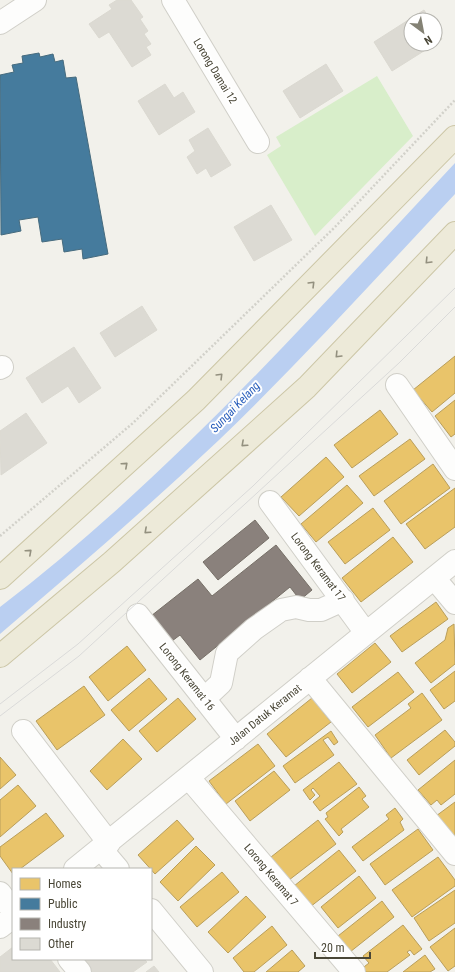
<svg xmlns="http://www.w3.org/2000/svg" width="455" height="972" font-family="'Roboto Condensed',sans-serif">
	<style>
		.green { fill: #d8eeca }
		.water { fill: #bacff1 }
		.homes { fill: #e9c46a; stroke: #b99e5a }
		.public { fill: #457b9d; stroke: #466b7e }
		.industry { fill: #8a817c; stroke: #766f67 }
		.building { fill: #dcdad3; stroke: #dbd9d1 }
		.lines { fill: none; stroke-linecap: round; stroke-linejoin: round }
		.minor-casing { stroke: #d0cfc8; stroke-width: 24 }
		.highway-casing { stroke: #ccc6a6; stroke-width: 24 }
		.path { stroke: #d2d1ca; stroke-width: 2.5; stroke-dasharray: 2 2; stroke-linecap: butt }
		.minor { stroke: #fdfdfc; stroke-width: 22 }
		.highway { stroke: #edead9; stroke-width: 22 }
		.tram { stroke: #dadad9; stroke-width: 1 }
		.oneway { stroke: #93907f }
		.labels { text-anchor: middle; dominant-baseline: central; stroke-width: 4; stroke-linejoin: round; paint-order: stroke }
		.street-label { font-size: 11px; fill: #494636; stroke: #fff }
		.water-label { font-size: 12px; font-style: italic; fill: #295ebb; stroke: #fff }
	</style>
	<rect width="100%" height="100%" fill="#f2f1eb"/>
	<!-- green -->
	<path class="green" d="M377,76L413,136L315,236L267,155L281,146L276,137Z"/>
	<!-- water -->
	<path class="water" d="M455,163V194C377,277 301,361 219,440C148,507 74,571 0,634V607C169,478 310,318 455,163Z"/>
	<!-- homes -->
	<path class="homes" d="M455,356V393L432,412L413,390Z
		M455,400V434L451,437L435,416Z
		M380,410L398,434L352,468L334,445Z
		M410,439L425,459L374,496L359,476Z
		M326,457L344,477L299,516L281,497Z
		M433,464L450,488L401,524L384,501Z
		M347,485L363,503L316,542L301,524Z
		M455,488V527L425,549L406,524Z
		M373,508L390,530L345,564L328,542Z
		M393,537L413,562L361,602L342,578Z
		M436,602L448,619L402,652L390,636Z
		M454,624L455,664L431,683L415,663L445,640L448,628Z
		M375,643L391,662L352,693L337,674Z
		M127,646L146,670L108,701L89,677Z
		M455,671V701L444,709L430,690Z
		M398,672L414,692L368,727L352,707Z
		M149,678L167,699L129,731L111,710Z
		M84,686L105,715L57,750L36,721Z
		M422,693L442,720L391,758L375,735L411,708L408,704Z
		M178,698L196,719L157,752L139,731Z
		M312,698L331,722L286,757L267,734Z
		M445,730L455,742V746L419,775L407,760Z
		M331,731L338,742L334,745L328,737L323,740L334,755L295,783L283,766Z
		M123,739L142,759L107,790L90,771Z
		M258,744L275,766L226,804L209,781Z
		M0,757L16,775L0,789Z
		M455,760V794L441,805L437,800L431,805L418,790Z
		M339,762L357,784L320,811L313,802L320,796L313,788L311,790L315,795L310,800L303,790Z
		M274,771L290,790L250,821L235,801Z
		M18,785L36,806L0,837V800Z
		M359,787L366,796L362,799L369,807L341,829L343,832L339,836L325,819L328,817L326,813Z
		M455,802V838L436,816Z
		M395,808L403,819L400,822L404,830L363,861L352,847L389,819L386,815Z
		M46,813L64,836L20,869H13V874L0,856V847Z
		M177,820L194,839L155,874L138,855Z
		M318,820L336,844L289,880L271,857Z
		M418,829L433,850L385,885L370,864Z
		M196,846L215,865L178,901L160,882Z
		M339,850L356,871L310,907L294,886Z
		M438,857L455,880V886L412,917L392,890Z
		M222,872L239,892L197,927L180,907Z
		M359,876L376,898L338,928L321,907Z
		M455,890V923L429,941L414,918Z
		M246,896L266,917L228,953L208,932Z
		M382,901L394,917L350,952L338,936Z
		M403,925L422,949L414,955L410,950L407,952L410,955L387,972H362L360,970L369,963L363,956Z
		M272,926L287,945L254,972H244L233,958Z
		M455,928V966L448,971L430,947Z
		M292,950L305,966L298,972H266Z
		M425,955L435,969L430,972H403Z"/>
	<!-- public -->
	<path class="public" d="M39,53L40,57L53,54L55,62L63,60L66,78L76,77L108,254L83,259L82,249L64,252L62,239L42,242L38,217L19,220L21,231L1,235L0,75L14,72L12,65L23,63L22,56Z"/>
	<!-- industry -->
	<path class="industry" d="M255,520L269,538L218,580L203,562Z
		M276,545L312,590L300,600L290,587L200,660L180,635L172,641L151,616L198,579L212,596Z"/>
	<!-- building -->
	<path class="building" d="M117,0H131L143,17L140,19L148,31L144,34L151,44L146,47L151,55L132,67L109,32L99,38L89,24L112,9L109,5Z
		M424,10L430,20H411V44H435L392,71L374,42Z
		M435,28L442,39L435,44Z
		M326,64L343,91L300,118L283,91Z
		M165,84L174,98L183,92L195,112L159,135L138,101Z
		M208,128L231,165L211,177L206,168L197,174L187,157L195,151L189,140Z
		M271,205L292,240L254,261L234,227Z
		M142,306L157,330L115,357L100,333Z
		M74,347L101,388L79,403L68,386L42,403L26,378Z
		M26,413L47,443L1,475L0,431Z
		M13,947V959H50L60,972H0V957Z
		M85,959H144L147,962L133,972H87L80,963Z
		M154,966L159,972H146Z"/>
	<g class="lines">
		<defs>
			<path id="minor" d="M173,0L258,142
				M0,23L35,0
				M0,368L2,367
				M397,385L455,469
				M270,502L366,633
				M434,578L455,603
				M138,615L236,739
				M310,678L455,854
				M204,699L221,683L227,653L254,629L281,610L296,607L309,610H321L343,600
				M23,731L109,843
				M189,778L354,972
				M101,849L118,869
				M75,869L455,561
				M0,893L13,911
				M151,910L202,972
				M0,927L13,917
				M69,959L80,972"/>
			<path id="highway" d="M0,578L196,400L455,137
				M0,656L112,562L307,387L455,233"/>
		</defs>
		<!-- minor casing -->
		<use href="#minor" class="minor-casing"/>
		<!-- highway casing -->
		<use href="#highway" class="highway-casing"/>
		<!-- path -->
		<path class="path" d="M0,536L133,423L334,228L455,100"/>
		<!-- minor -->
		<use href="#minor" class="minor"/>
		<!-- highway -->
		<use href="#highway" class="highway"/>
		<!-- tram -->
		<path class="tram" d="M0,704L78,644L253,486L455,288
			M0,716L79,656L399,363L455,307"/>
	</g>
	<!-- one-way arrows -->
	<defs><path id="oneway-chevron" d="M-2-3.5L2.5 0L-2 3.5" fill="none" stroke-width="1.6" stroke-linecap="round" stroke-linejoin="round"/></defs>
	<g class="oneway">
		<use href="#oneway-chevron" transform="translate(428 261) rotate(134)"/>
		<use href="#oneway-chevron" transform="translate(312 284) rotate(-45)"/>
		<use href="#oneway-chevron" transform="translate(338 355) rotate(134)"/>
		<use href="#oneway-chevron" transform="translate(220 376) rotate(-45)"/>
		<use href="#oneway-chevron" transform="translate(244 444) rotate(138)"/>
		<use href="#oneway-chevron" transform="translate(125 465) rotate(-42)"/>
		<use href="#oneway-chevron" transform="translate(147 531) rotate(138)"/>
		<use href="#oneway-chevron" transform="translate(29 552) rotate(-42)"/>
	</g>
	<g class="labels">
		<!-- street labels -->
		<g class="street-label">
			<text transform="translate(215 71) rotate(59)">Lorong Damai 12</text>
			<text transform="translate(318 567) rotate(53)">Lorong Keramat 17</text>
			<text transform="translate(187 677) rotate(52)">Lorong Keramat 16</text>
			<text transform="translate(265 715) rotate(-39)">Jalan Datuk Keramat</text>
			<text transform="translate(271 875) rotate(50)">Lorong Keramat 7</text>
		</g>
		<!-- water labels -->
		<g class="water-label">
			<text transform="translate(235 407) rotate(-46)">Sungai Kelang</text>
		</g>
	</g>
	<!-- legend -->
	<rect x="12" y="868" width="140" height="92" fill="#ffffff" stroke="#b6b5af"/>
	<rect x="20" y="878" width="20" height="12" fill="#e9c46a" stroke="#b6b5af"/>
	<text x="48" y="888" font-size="12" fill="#494636">Homes</text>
	<rect x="20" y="898" width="20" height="12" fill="#457b9d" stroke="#b6b5af"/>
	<text x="48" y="908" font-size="12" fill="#494636">Public</text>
	<rect x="20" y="918" width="20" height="12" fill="#8a817c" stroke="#b6b5af"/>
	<text x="48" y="928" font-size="12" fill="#494636">Industry</text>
	<rect x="20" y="938" width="20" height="12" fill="#dcdad3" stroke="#b6b5af"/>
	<text x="48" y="948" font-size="12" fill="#494636">Other</text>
	<!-- north arrow -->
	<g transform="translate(423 32) rotate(148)"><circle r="19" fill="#ffffff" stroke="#b6b5af"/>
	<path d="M0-3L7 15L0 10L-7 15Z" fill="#848275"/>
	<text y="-6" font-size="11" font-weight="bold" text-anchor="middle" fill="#494636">N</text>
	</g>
	<!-- scale -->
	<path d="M315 952v6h55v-6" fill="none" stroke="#494636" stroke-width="2"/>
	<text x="321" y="952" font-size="12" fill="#494636" stroke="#ffffff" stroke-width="3" paint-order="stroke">20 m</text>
</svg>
